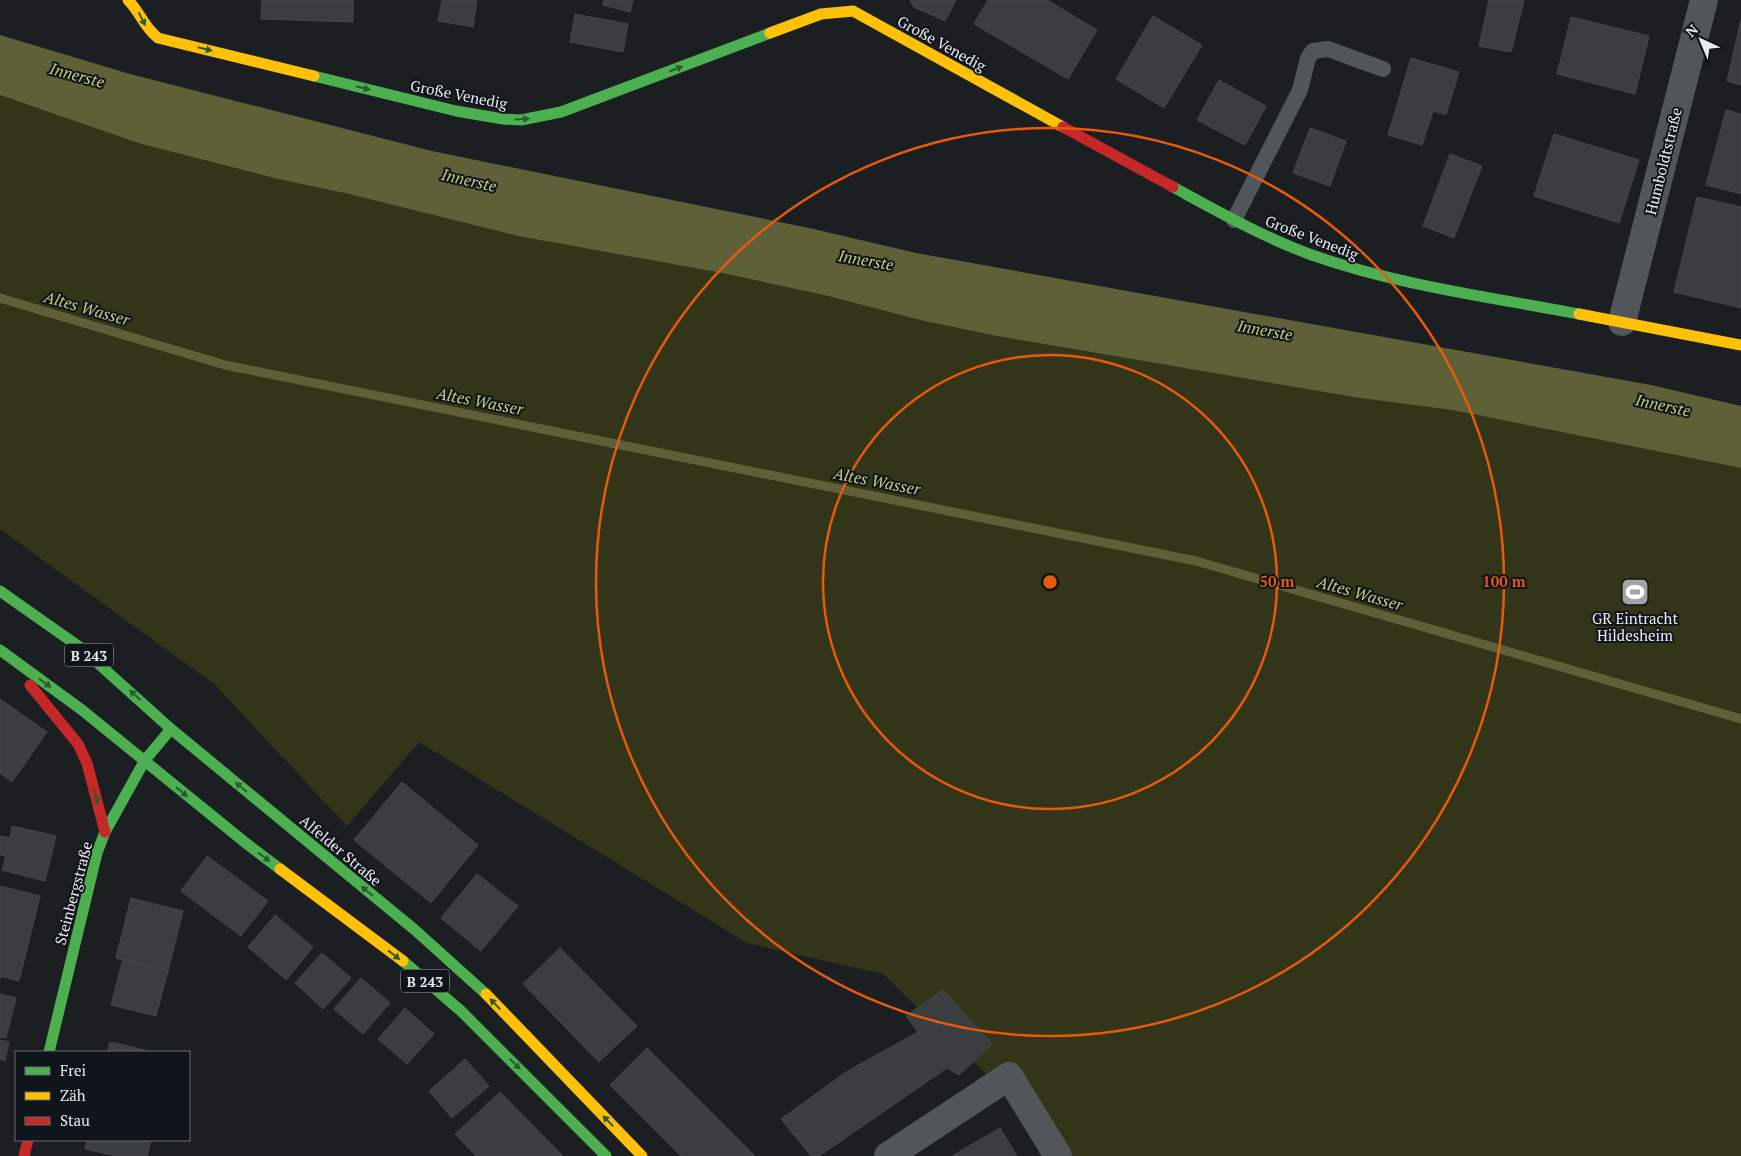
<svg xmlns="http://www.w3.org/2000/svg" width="1741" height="1156" font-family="'PT Serif',serif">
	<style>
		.green { fill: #333518 }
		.water { fill: #5e6137 }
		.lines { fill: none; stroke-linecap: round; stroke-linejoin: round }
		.stream { stroke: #5e6137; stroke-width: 9 }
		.building { fill: #3b3e41; stroke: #45474a }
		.lane { stroke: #51565a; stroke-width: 16 }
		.street { stroke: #51565a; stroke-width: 28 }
		.fast { stroke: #4caf50; stroke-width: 11 }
		.slow { stroke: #ffc107; stroke-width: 11 }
		.jam { stroke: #c62828; stroke-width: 11 }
		.oneway { fill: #2b5a33 }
		.ring { fill: none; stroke: #e8590c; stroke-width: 2.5 }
		.labels { text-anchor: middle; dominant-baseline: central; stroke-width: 4; stroke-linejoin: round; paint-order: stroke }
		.shield { fill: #10151b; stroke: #a7abaf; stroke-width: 1 }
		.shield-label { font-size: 14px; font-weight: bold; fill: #e8ebef }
		.street-label { font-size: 15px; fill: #e8ebef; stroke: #10151b }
		.poi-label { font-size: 15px; fill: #e8ebef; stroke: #10151b }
		.water-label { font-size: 16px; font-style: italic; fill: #c5cb7f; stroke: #10151b }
		.centre { fill: #e8590c; stroke: #10151b; stroke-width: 2.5 }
		.ring-label { font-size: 15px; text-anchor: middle; font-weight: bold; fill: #e8590c; stroke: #10151b; stroke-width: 4; stroke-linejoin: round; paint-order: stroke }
	</style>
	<rect width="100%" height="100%" fill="#1c1f22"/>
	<!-- green -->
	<path class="green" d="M0,95L138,143L278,179L349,194L518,236L722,273L824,295L924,321L997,336L1360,398L1452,410L1741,468V1156H1054L988,1076L883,974L747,943L419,742L347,826L214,684L0,529Z"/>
	<!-- water -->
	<path class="water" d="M0,35L130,74L432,151L809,228L916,253L1651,385L1741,406V468L1452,410L1360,398L997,336L924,321L824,295L722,273L518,236L349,194L278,179L138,143L0,95Z"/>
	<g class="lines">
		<!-- stream -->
		<path class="stream" d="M0,298L225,365L1196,561L1741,719"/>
	</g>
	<!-- building -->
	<path class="building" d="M262,0H353V22L261,19Z
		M442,0H477L473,27L438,21Z
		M604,0H633L630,12L603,5Z
		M910,0H956L945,21L914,7Z
		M988,0H1047L1097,30L1068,79L974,24Z
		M1489,0H1524L1511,52L1479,46Z
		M575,14L628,24L623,52L570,42Z
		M1153,16L1202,45L1164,108L1116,79Z
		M1571,17L1649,36L1635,94L1557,74Z
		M1741,20V85L1727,81Z
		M1411,58L1459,72L1446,115L1433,111L1422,145L1388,135Z
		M1219,80L1266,106L1245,145L1197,120Z
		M1726,110L1741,114V194L1706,185Z
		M1310,128L1346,141L1330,186L1293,173Z
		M1554,134L1639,160L1619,223L1534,196Z
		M1450,154L1482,166L1454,238L1423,226Z
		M1697,197L1741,207V308L1674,292Z
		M0,699L47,732L12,782L0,773Z
		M402,782L478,845L431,903L354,840Z
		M12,826L56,836L45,881L2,870L6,856L0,855V836L10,838Z
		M207,856L268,901L241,936L181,891Z
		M477,874L518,906L481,951L441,918Z
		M0,886L40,896L19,981L1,976L0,979Z
		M131,898L183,911L168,971L116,958Z
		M275,915L313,947L286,980L248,947Z
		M560,948L637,1026L599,1062L523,984Z
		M322,953L351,978L323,1009L295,983Z
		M123,959L168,971L156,1016L111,1005Z
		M361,978L390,1003L363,1034L334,1009Z
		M943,990L992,1044L959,1075L947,1068L819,1156H811L781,1119L846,1072L918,1032L906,1016Z
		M0,994L16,998L6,1038L0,1037Z
		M405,1008L434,1034L407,1064L378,1039Z
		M0,1040L9,1042L5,1061L0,1059Z
		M110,1042L152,1052H107Z
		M647,1048L755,1156H681L610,1085Z
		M465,1059L489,1086L452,1118L429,1091Z
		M500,1092L563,1156H476L455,1134Z
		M1000,1128L1017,1156H952Z
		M87,1140H151L147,1156H116L85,1149Z"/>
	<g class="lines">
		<!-- lane -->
		<path class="lane" d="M1234,220L1300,90L1308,58L1313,51L1328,49L1383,69"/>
		<!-- street -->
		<path class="street" d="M1622,322L1704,0
			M888,1156L1009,1076L1058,1156"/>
		<!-- fast -->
		<path class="fast" d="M314,76L456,111L503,119L521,120L561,112L770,33
			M1173,187C1217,211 1261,236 1309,254C1396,285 1489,297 1579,314
			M0,591L81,648L171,729L415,930L486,994
			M0,650L82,710L247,844L280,869
			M403,961L461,1011L606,1156
			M49,1052L97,853L105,832L145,760L171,729"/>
		<!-- slow -->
		<path class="slow" d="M128,0C141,13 143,26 158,38L314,76
			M770,33L821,14L853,11L1063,127
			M1579,314L1741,345
			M280,869L403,961
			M486,994L642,1156"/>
		<!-- jam -->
		<path class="jam" d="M1063,127L1173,187
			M30,685L78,744L87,763L105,832
			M24,1156L28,1140"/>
	</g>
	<!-- one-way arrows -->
	<defs><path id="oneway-solid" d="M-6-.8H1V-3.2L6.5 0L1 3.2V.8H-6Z" transform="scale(1.25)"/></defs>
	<g class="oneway">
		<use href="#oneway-solid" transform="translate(142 19) rotate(63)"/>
		<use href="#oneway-solid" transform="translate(205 49) rotate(14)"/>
		<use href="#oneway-solid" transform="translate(676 69) rotate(-21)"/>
		<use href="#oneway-solid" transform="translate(363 88) rotate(14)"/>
		<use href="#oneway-solid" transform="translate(522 119) rotate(-4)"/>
		<use href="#oneway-solid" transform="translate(45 683) rotate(36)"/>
		<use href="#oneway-solid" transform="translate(135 695) rotate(-138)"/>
		<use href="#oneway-solid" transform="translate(241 787) rotate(-140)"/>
		<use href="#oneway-solid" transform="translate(182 792) rotate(40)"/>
		<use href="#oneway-solid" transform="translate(96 797) rotate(75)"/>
		<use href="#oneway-solid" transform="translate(264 857) rotate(37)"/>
		<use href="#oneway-solid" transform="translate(367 891) rotate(-140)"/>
		<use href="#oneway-solid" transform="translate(394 955) rotate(38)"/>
		<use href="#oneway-solid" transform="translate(495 1004) rotate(-134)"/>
		<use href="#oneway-solid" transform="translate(515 1064) rotate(45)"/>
		<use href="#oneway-solid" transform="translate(608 1121) rotate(-134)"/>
	</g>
	<!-- distance rings -->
	<g class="ring">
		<circle cx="1050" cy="582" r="227"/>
		<circle cx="1050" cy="582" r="454"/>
	</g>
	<!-- icons -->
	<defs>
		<symbol id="stadium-square" viewBox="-11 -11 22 22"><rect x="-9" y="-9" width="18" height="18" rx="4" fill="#a1a4a7" stroke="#10151b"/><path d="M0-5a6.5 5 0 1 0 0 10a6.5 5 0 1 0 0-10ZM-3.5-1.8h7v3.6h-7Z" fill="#fff"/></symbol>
	</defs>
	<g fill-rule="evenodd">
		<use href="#stadium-square" x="1619" y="576" width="32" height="32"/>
	</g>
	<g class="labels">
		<!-- shield labels -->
		<g class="shield">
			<rect x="65" y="643.5" width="48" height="23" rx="4"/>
			<rect x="401" y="969.5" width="48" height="23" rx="4"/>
		</g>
		<g class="shield-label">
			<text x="89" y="655">B 243</text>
			<text x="425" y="981">B 243</text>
		</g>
		<!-- street labels -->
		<g class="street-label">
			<text transform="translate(942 43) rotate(29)">Große Venedig</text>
			<text transform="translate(459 94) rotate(11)">Große Venedig</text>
			<text transform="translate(1663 161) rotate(-76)">Humboldtstraße</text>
			<text transform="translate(1312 237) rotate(21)">Große Venedig</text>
			<text transform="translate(341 850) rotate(40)">Alfelder Straße</text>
			<text transform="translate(73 893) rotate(-75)">Steinbergstraße</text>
		</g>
		<!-- poi labels -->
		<g class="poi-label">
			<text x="1635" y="618">GR Eintracht<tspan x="1635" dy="17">Hildesheim</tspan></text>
		</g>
		<!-- water labels -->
		<g class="water-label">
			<text transform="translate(77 75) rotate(15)">Innerste</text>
			<text transform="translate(469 180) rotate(13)">Innerste</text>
			<text transform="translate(866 260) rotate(10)">Innerste</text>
			<text transform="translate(87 308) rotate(16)">Altes Wasser</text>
			<text transform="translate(1265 330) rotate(10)">Innerste</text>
			<text transform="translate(480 401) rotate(11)">Altes Wasser</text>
			<text transform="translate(1663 405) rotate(12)">Innerste</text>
			<text transform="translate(877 481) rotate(11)">Altes Wasser</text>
			<text transform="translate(1360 593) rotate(16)">Altes Wasser</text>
		</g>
	</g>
	<circle cx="1050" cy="582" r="8" class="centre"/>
	<g class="ring-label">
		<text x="1277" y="587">50 m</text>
		<text x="1504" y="587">100 m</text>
	</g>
	<!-- legend -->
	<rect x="15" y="1051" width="175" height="90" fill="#10151b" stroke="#666b70"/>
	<rect x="25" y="1067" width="25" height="8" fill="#4caf50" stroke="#666b70"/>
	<text x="60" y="1076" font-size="15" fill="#e8ebef">Frei</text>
	<rect x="25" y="1092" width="25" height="8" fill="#ffc107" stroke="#666b70"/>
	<text x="60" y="1101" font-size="15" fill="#e8ebef">Zäh</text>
	<rect x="25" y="1117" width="25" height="8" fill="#c62828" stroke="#666b70"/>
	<text x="60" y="1126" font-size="15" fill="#e8ebef">Stau</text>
	<!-- north arrow -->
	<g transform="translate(1701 40) rotate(316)" stroke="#10151b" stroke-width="4" paint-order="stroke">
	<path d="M0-4L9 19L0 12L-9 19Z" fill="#e8ebef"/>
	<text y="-8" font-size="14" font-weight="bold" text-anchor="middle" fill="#e8ebef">N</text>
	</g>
</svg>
